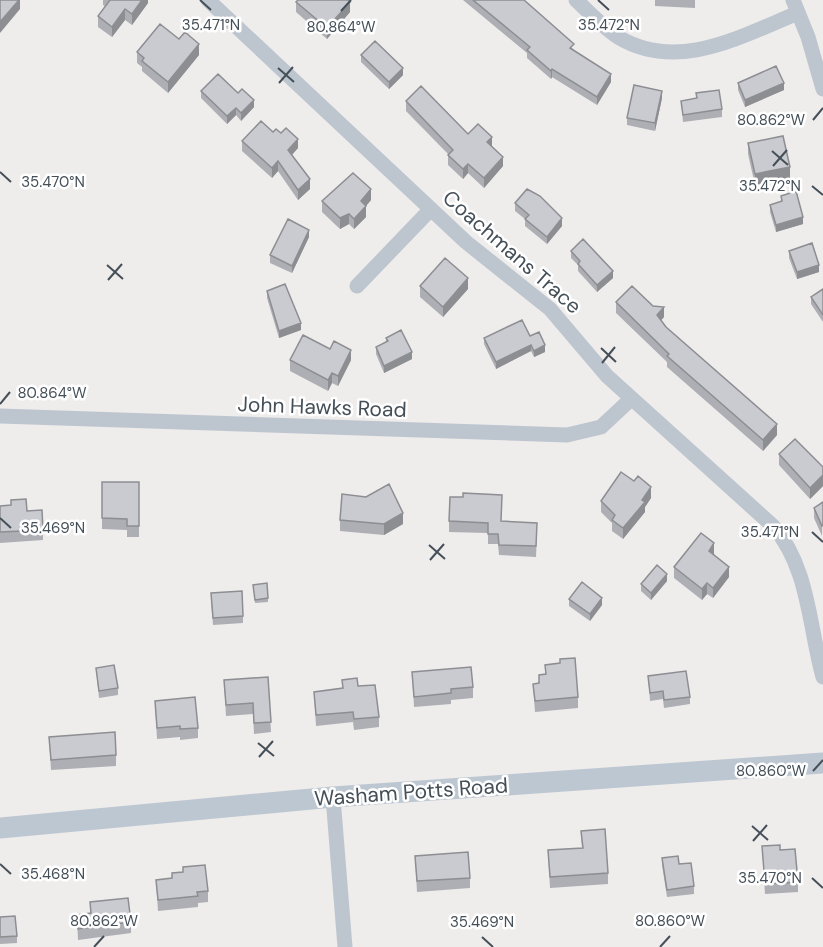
<svg xmlns="http://www.w3.org/2000/svg" width="823" height="947" font-family="'DM Sans',sans-serif">
	<style>
		.lines { fill: none; stroke-linecap: round; stroke-linejoin: round }
		.street { stroke: #bdc6ce; stroke-width: 15 }
		.secondary { stroke: #bdc7d2; stroke-width: 21 }
		.wall { fill: #adafb4 }
		.shaded-wall { fill: #8d8e92 }
		.building { fill: #c9cbd1; stroke: #8d8e92; stroke-width: 1.5 }
		.ticks { fill: none; stroke: #454f58; stroke-width: 2 }
		.labels { text-anchor: middle; dominant-baseline: central; stroke-width: 5; stroke-linejoin: round; paint-order: stroke }
		.street-label { font-size: 21px; fill: #454f58; stroke: #fff }
		.ticks-label { font-size: 15px; text-anchor: middle; fill: #454f58; stroke: #fff; stroke-width: 5; stroke-linejoin: round; paint-order: stroke }
	</style>
	<rect width="100%" height="100%" fill="#efecec"/>
	<g class="lines">
		<!-- street -->
		<path class="street" d="M208,0L466,242L550,309L607,376L773,526C809,567 809,627 823,677
			M576,0C590,13 603,27 618,37C678,73 741,36 798,13
			M793,0L808,37L823,89
			M357,286L431,209
			M0,416L567,435L601,427L631,399
			M333,797L345,947"/>
		<!-- secondary -->
		<path class="secondary" d="M0,828L333,797L823,763"/>
	</g>
	<!-- wall -->
	<path class="wall" d="M103,0H148V3L132,25L125,20L112,37L98,27V16L105,6L103,5Z
		M463,0H524L574,50L611,82L597,105L552,77L551,79L527,58V53Z
		M655,0H695V8L655,6Z
		M296,2L350,12L327,39L296,12Z
		M179,39L199,55L168,93L142,71V67L137,63V52Z
		M361,55L403,75L389,89L361,62Z
		M738,83L784,90L745,107L738,90Z
		M201,91L238,93L254,107L241,121L236,115L227,124L201,98Z
		M696,93L722,109V117L683,122L681,101L696,98Z
		M662,98L655,131L627,125V118Z
		M406,101L468,134L492,146L503,166L484,188L468,173L463,179L448,165V154L406,111Z
		M273,132L298,148L292,155L310,189L298,200L278,171L272,178L242,151V141Z
		M748,143L790,178L755,185L748,154Z
		M781,196L803,224L776,232L770,212V205L781,202Z
		M371,200L366,206V217L354,229L349,224L340,229L322,212V201Z
		M515,203L562,226L547,244L525,226V219L515,211Z
		M309,237L292,273L270,263V255Z
		M571,251L613,278L597,292L578,271V265L571,258Z
		M789,251L819,272L797,279L789,258Z
		M420,286L468,289L443,317L420,297Z
		M823,289V322L811,304V297Z
		M267,291L301,330L279,338L267,298Z
		M616,302L653,306L664,317L661,320L666,327L777,435L763,451L667,367V362L616,313Z
		M530,336L545,352L534,357L531,351L496,369L484,344V338Z
		M386,338L412,359L384,373L376,354V347L386,342Z
		M290,360H351L338,386L332,383L328,391L290,371Z
		M779,454L823,467V486L810,499L779,465Z
		M102,482H139V537H127V530L102,529Z
		M651,498L645,507V512L623,539L612,531V523L601,512V501Z
		M823,502L822,536L814,518V508Z
		M11,505L27,511L43,530V540L0,543V506Z
		M340,520L403,524L384,535L340,531Z
		M449,521H502L537,533L536,557L499,555L498,544H488V533L449,532Z
		M714,554L729,577L713,598L707,594L702,600L674,578V567Z
		M667,581L651,600L641,591V584Z
		M253,585L268,598V602L255,603Z
		M569,599L602,605L590,621L569,606Z
		M211,600L243,616V623L213,625Z
		M560,659L578,697V708L535,712L533,684L539,683V675L545,674V665L560,663Z
		M96,668L118,688V695L99,698Z
		M412,672L473,687V698L451,700V704L414,707Z
		M648,676L690,697V704L664,708L663,699L650,701Z
		M268,677L271,732L254,734L253,714L226,716L224,680Z
		M342,680L358,686L379,717V727L354,730L353,722L316,726L314,692L342,689Z
		M155,701L198,728V738L180,740V737L157,739Z
		M49,737L116,755V766L51,770Z
		M581,831L608,873V884L550,888L548,850L582,848Z
		M762,846L780,850L798,882V892L765,894Z
		M415,856L470,878V888L417,892Z
		M662,858L679,864L694,886V894L667,897L662,865Z
		M183,867L208,891V902L198,903V907L158,911L156,880L172,878V873L183,872Z
		M90,902L131,922V933L78,940L77,915L90,913Z
		M0,917L17,936V943L0,944Z"/>
	<!-- shaded-wall -->
	<path class="shaded-wall" d="M19,0H20V9L0,33V22Z
		M142,0H148V3L132,25V14Z
		M350,2V12L327,39V28Z
		M125,9V20L112,37V27Z
		M199,44V55L168,93V82Z
		M403,68V75L389,89V82Z
		M552,69V77L551,79V71Z
		M611,74V82L597,105V97Z
		M784,83V90L745,107V100Z
		M662,91V98L655,131V123Z
		M254,100V107L241,121V113Z
		M236,108V115L227,124V116Z
		M492,137V146L487,151V142Z
		M298,139V148L288,159V150Z
		M503,157V166L484,188V178Z
		M278,161V171L272,178V168Z
		M468,164V173L463,179V169Z
		M790,167V178L755,185V174Z
		M310,179V189L298,200V190Z
		M371,189V200L361,212V201Z
		M366,206V217L354,229V219Z
		M349,214V224L340,229V218Z
		M803,217V224L776,232V225Z
		M562,218V226L547,244V237Z
		M309,230V237L292,273V266Z
		M819,265V272L797,279V272Z
		M613,271V278L597,292V285Z
		M468,278V289L443,317V307Z
		M664,307V317L657,325V315Z
		M301,323V330L279,338V331Z
		M531,345V351L496,369V362Z
		M545,345V352L534,357V351Z
		M351,350V360L338,386V376Z
		M412,352V359L384,373V366Z
		M332,373V383L328,391V380Z
		M777,424V435L763,451V440Z
		M823,475V486L810,499V488Z
		M651,487V498L645,507V512L623,539V528Z
		M403,513V524L384,535V524Z
		M714,543V554L709,561V551Z
		M729,567V577L713,598V588Z
		M667,574V581L651,600V593Z
		M707,583V594L702,600V589Z
		M602,598V605L590,621V614Z"/>
	<!-- building -->
	<path class="building" d="M0,0H19L0,22Z
		M110,0H142L132,14L125,9L112,27L98,16Z
		M298,0H348L350,2L327,28L296,2Z
		M473,0H524L574,44L570,48L611,74L597,97L552,69L551,71L527,50L530,47Z
		M160,24L179,39L185,32L199,44L168,82L142,61L144,58L137,52Z
		M375,41L403,68L389,82L361,55Z
		M776,66L784,83L745,100L738,83Z
		M218,74L238,93L242,89L254,100L241,113L236,108L227,116L201,91Z
		M634,85L662,91L655,123L627,118Z
		M421,86L468,134L478,124L492,137L487,142L503,157L484,178L468,164L463,169L448,155L453,150L406,101Z
		M719,90L722,109L683,115L681,101L697,98L696,93Z
		M261,121L273,132L276,129L281,133L286,128L298,139L288,150L310,179L298,190L278,161L272,168L242,141Z
		M783,136L790,167L755,174L748,143Z
		M353,173L371,189L361,201L366,206L354,219L349,214L340,218L322,201Z
		M527,189L540,196L562,218L547,237L525,219L529,215L515,203Z
		M796,191L803,217L776,225L770,205L782,201L781,196Z
		M288,219L309,230L292,266L270,255Z
		M583,239L613,271L597,285L578,264L580,261L571,251Z
		M812,243L819,265L797,272L789,251Z
		M445,258L468,278L443,307L420,286Z
		M285,284L301,323L279,331L267,291Z
		M632,286L653,306L664,307L657,315L666,327L777,424L763,440L667,356L669,354L616,302Z
		M823,289V315L811,297Z
		M522,320L530,336L539,332L545,345L534,351L531,345L496,362L484,338Z
		M401,330L412,352L384,366L376,347L388,341L386,338Z
		M303,335L330,349L334,341L351,350L338,376L332,373L328,380L290,360Z
		M795,439L823,467V475L810,488L779,454Z
		M621,472L634,481L638,476L651,487L642,500L645,502L623,528L612,520L615,515L601,501Z
		M102,482H139V526H127V519L102,518Z
		M389,484L403,513L384,524L340,520L342,494L366,497Z
		M463,493L502,495L501,521L537,523L536,546L499,545L498,534H488V523L449,521L450,497H463Z
		M26,499L27,511L42,510L43,530L0,532V506L11,505V500Z
		M823,502V525L822,526L814,508Z
		M701,533L714,543L709,551L729,567L713,588L707,583L702,589L674,567Z
		M657,565L667,574L651,593L641,584Z
		M582,582L602,598L590,614L569,599Z
		M267,583L268,598L255,600L253,585Z
		M242,591L243,616L213,618L211,593Z
		M575,658L578,697L535,701L533,684L539,683V675L546,674L545,665L560,663V659Z
		M114,665L118,688L99,691L96,668Z
		M471,667L473,687L451,689V693L414,697L412,672Z
		M686,671L690,697L664,700L663,691L650,693L648,676Z
		M268,677L271,722L254,723L253,703L226,705L224,680Z
		M357,678L358,686L375,685L379,717L354,719L353,712L316,715L314,692L343,688L342,680Z
		M195,697L198,728L180,729V726L157,728L155,701Z
		M115,732L116,755L51,760L49,737Z
		M605,829L608,873L550,877L548,850L583,848L581,831Z
		M780,845V850L795,849L798,882L765,884L762,846Z
		M468,852L470,878L417,881L415,856Z
		M678,856L679,864L691,863L694,886L667,890L662,858Z
		M205,865L208,891L197,892L198,896L158,900L156,880L172,878V873L183,872V867Z
		M128,898L131,922L78,929L77,915L91,913L90,902Z
		M15,916L17,936L0,937V917Z"/>
	<!-- ticks -->
	<path class="ticks" d="M200,0L211,10M598,0L609,10M341,11L351,0M278,68L294,82M279,83L293,67M813,120L823,108M772,151L788,165M773,166L787,150M0,172L11,182M812,186L823,195M107,265L123,279M108,280L122,264M601,348L616,362M602,363L615,347M0,404L10,392M0,518L11,528M812,532L823,542M429,545L445,559M430,560L444,544M258,743L274,756M259,757L273,741M813,771L823,760M752,826L768,840M753,841L767,825M0,864L11,874M812,878L823,888M482,937L493,947M94,947L104,936M660,947L670,936"/>
	<g class="labels">
		<!-- street labels -->
		<g class="street-label">
			<text transform="translate(512 252) rotate(41)">Coachmans Trace</text>
			<text transform="translate(322 407) rotate(2)">John Hawks Road</text>
			<text transform="translate(411 792) rotate(-4)">Washam Potts Road</text>
		</g>
	</g>
	<g class="ticks-label">
		<text x="211" y="30">35.471°N</text>
		<text x="609" y="30">35.472°N</text>
		<text x="341" y="32">80.864°W</text>
		<text x="771" y="125">80.862°W</text>
		<text x="53" y="187">35.470°N</text>
		<text x="770" y="191">35.472°N</text>
		<text x="52" y="398">80.864°W</text>
		<text x="53" y="533">35.469°N</text>
		<text x="770" y="537">35.471°N</text>
		<text x="771" y="776">80.860°W</text>
		<text x="53" y="879">35.468°N</text>
		<text x="770" y="883">35.470°N</text>
		<text x="104" y="926">80.862°W</text>
		<text x="670" y="926">80.860°W</text>
		<text x="482" y="927">35.469°N</text>
	</g>
</svg>
